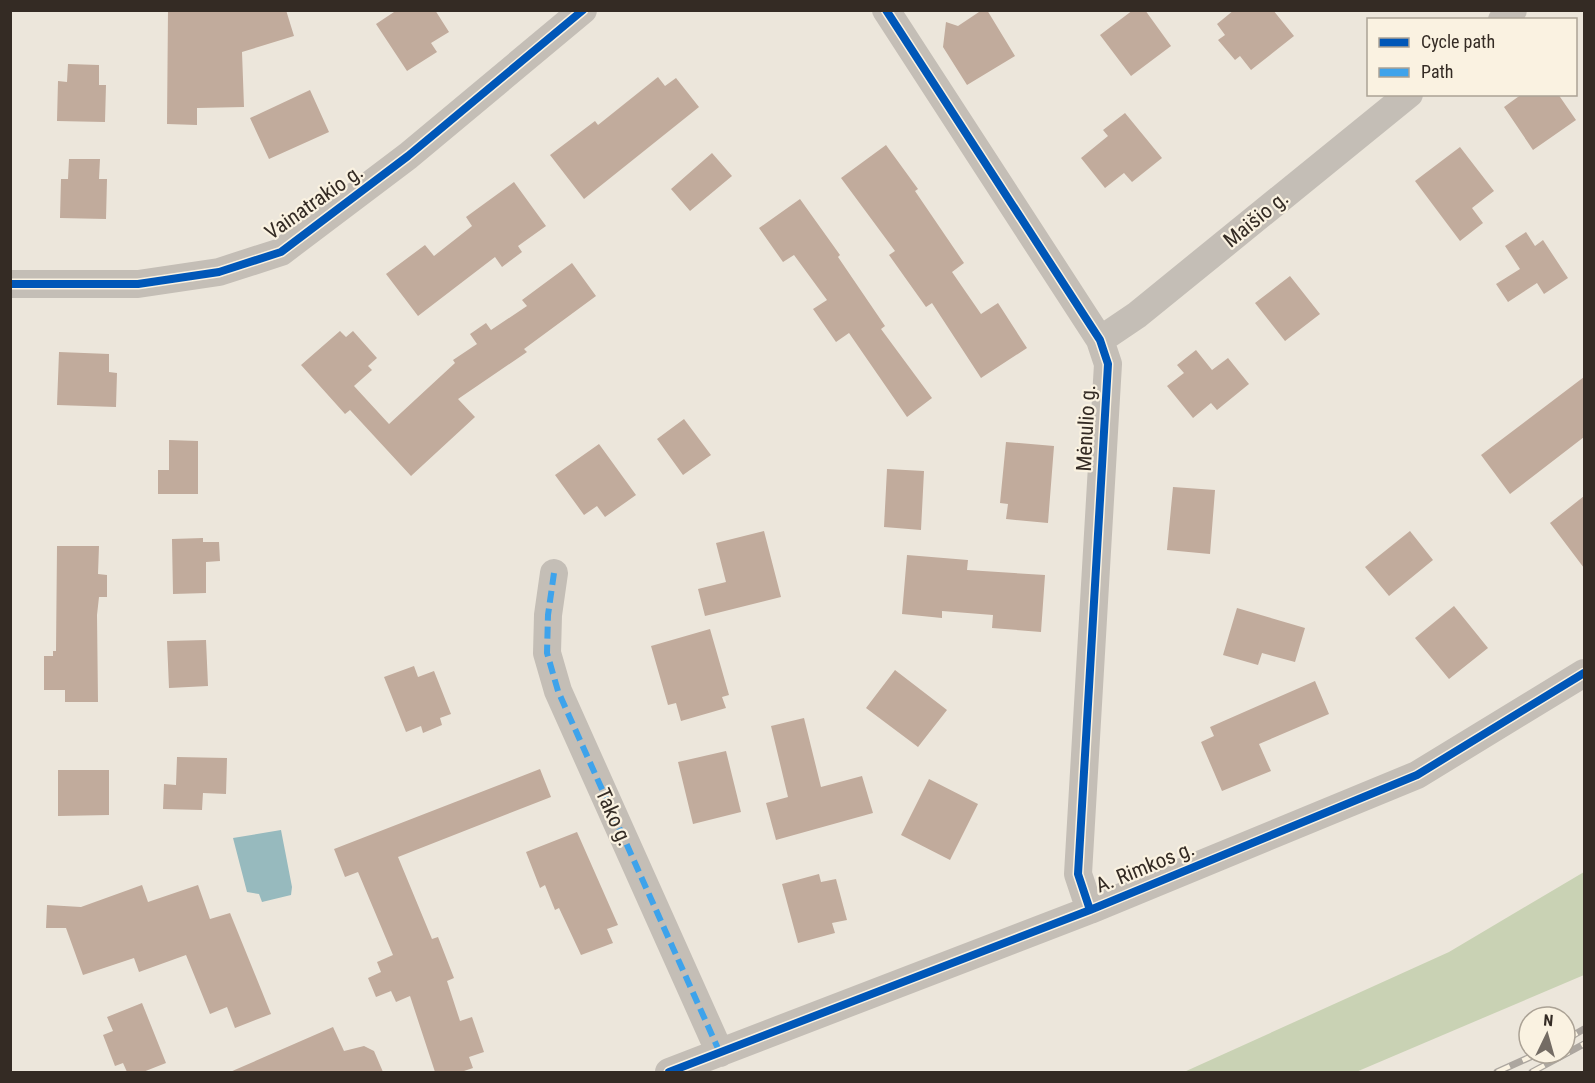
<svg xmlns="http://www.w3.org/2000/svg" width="1595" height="1083" font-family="'Roboto Condensed',sans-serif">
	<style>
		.green { fill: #c9d2b4 }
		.water { fill: #97babe }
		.building { fill: #c1ab9c }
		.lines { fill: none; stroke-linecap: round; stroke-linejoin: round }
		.street { stroke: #c4beb6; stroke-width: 28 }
		.rail-casing { stroke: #aca69f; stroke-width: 7 }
		.rail { stroke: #faf2e1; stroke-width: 4.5; stroke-dasharray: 14; stroke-linecap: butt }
		.quiet { stroke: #3ea3eb; stroke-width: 6; stroke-dasharray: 12 6; stroke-linecap: butt }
		.cycleway-casing { stroke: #faf2e1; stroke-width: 11 }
		.cycleway { stroke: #0057b8; stroke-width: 8 }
		.labels { text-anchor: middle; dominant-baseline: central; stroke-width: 4.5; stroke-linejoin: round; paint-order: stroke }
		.street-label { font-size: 21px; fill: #342b24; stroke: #faf2e1 }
	</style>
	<rect width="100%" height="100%" fill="#ece6db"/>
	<!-- green -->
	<path class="green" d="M1584,872V975L1356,1072H1184L1449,952Z"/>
	<!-- water -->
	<path class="water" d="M281,830L292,887L291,895L262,902L259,894L247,892L233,838Z"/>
	<!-- building -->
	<path class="building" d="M168,10H286L294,36L242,52L244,107L197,108V125L167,124Z
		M397,10H435L449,32L431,43L437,52L407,71L376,24Z
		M982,10H987L1015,56L967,85L943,47L946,22L958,26Z
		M1133,10H1145L1171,46L1131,76L1100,35Z
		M1234,10H1273L1294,36L1251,70L1240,56L1235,60L1218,40L1225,35L1217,24Z
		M68,64L99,65V85H106L105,122L57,121L58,81L67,82Z
		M658,77L665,86L676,78L699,107L584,199L550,155L595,121L598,125Z
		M310,90L329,132L269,159L250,118Z
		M1522,94H1558L1576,120L1533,150L1504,107Z
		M1125,113L1162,158L1132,182L1124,173L1105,188L1081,158L1108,136L1103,130Z
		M886,145L918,189L915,191L964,263L952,272L981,314L998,303L1027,348L981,378L932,303L926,307L889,255L895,251L841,178Z
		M1460,147L1494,191L1472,208L1483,223L1460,241L1415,181Z
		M712,153L732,176L690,211L671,189Z
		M69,159H100L99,179H107L106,219L60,218L61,179H68Z
		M514,182L546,226L518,246L522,252L502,267L495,257L418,316L386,274L425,245L434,256L472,226L466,217Z
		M800,199L840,255L838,257L885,326L881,329L932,398L907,417L849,333L836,342L813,309L827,300L794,255L783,262L759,228Z
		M1526,232L1535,246L1543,240L1568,278L1544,294L1537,283L1508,302L1496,284L1520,269L1505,246Z
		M572,263L596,296L524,349L527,352L458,399L475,417L411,476L350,410L345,414L301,365L340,331L346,337L353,331L377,358L368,366L372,370L354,386L389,424L455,363L453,360L477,344L470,334L486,323L491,330L527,306L522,300Z
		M1290,276L1320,314L1285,341L1255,303Z
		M1196,350L1212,370L1228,358L1249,384L1217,410L1211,403L1193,418L1167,386L1184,373L1177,365Z
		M59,352L109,354V372L117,373L116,407L57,405Z
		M1584,377V437L1510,494L1481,455Z
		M684,419L711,455L683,475L657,439Z
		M169,440L198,441V494H158V470H169Z
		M1006,442L1054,446L1048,523L1006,519L1008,504L1000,503Z
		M599,444L636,495L605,517L597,506L584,515L555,475Z
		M887,469L924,471L921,530L884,527Z
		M1173,487L1215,490L1210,554L1167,550Z
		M1584,496V568L1550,523Z
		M764,531L781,597L705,616L698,589L726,582L716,543Z
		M1410,531L1433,560L1389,596L1365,567Z
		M203,538V542H219L220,561L206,562V593L173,594L172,539Z
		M57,546H99L98,574L107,575V597H99L97,615L98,702H65V690H44V656H53V651H56Z
		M907,555L968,560L967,570L1045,575L1041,632L992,628L993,615L942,611V618L902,614Z
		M1454,606L1488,648L1449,679L1415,638Z
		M1237,608L1305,628L1295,662L1262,653L1258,665L1223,655Z
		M710,629L729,695L722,697L726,708L681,721L676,703L668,705L651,646Z
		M206,640L208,686L169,688L167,641Z
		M414,666L418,677L434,671L451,714L440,718L442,725L423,733L421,726L406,732L384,677Z
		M895,670L947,710L918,747L866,708Z
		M1315,681L1329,714L1259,744L1271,771L1222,791L1201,742L1214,736L1210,727Z
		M804,718L821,787L862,776L873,813L776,840L766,803L788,797L771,726Z
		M726,751L741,812L693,824L678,762Z
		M177,757L227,758L226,794L203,793L202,810L163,809L164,784L176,785Z
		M540,769L551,797L398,857L432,939L438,937L454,978L447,981L460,1021L472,1017L484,1052L469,1057L473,1068L461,1072H435L410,996L396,1002L391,991L376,997L368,978L381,972L377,962L393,955L358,872L345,877L334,849Z
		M58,770H109V815L58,816Z
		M929,779L978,804L950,860L901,835Z
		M577,832L618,925L607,929L613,943L581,955L559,908L555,910L545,885L540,888L526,852Z
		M819,874L821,882L836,879L847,920L832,923L835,933L798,943L782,884Z
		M142,885L148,902L198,885L210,919L230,913L271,1014L235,1028L227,1007L210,1014L186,955L139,972L134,958L83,975L66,928H46L47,905L81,907Z
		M142,1003L166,1063L143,1072H127L123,1063L115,1066L103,1035L113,1031L107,1017Z
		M333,1027L344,1051L364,1046L374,1051L383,1072H230Z"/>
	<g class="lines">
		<!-- street -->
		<path class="street" d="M886,10L1100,340L1108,364L1078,874L1090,910
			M1502,20L1513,10
			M10,284H138L219,272L281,252L408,156L583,10
			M1100,340L1137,315L1409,94
			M554,573L548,615L547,653L558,691L720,1053
			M669,1072L1090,910L1417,775L1584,673"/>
		<defs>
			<path id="rail" d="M1565,1040L1584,1029
				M1497,1072L1539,1053
				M1532,1072L1584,1044"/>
		</defs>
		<!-- rail casing -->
		<use href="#rail" class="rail-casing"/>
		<!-- rail -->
		<use href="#rail" class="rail"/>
		<!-- quiet -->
		<path class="quiet" d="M554,573L548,615L547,653L558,691L720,1053"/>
		<defs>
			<path id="cycleway" d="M886,10L1100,340L1108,364L1078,874L1090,910
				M10,284H138L219,272L281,252L408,156L583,10
				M669,1072L1090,910L1417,775L1584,673"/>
		</defs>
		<!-- cycleway casing -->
		<use href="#cycleway" class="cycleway-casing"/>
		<!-- cycleway -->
		<use href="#cycleway" class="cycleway"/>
	</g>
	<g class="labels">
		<!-- street labels -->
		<g class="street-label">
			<text transform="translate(314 202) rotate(-35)">Vainatrakio g.</text>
			<text transform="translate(1256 219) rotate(-39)">Maišio g.</text>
			<text transform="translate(1086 428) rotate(-87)">Mėnulio g.</text>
			<text transform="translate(614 817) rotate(66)">Tako g.</text>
			<text transform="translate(1145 867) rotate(-22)">A. Rimkos g.</text>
		</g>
	</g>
	<!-- border -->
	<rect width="1595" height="1083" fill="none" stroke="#342b24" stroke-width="24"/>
	<!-- legend -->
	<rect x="1367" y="18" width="210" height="78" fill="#faf2e1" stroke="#aba295" stroke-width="1.5"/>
	<rect x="1379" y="38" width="30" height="9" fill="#0057b8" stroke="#aba295" stroke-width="1.5"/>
	<text x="1421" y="48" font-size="18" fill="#342b24">Cycle path</text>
	<rect x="1379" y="68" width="30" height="9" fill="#3ea3eb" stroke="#aba295" stroke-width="1.5"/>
	<text x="1421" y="78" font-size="18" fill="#342b24">Path</text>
	<!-- north arrow -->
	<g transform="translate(1547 1035) rotate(5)"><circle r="28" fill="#faf2e1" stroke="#aba295" stroke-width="1.5"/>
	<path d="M0-4.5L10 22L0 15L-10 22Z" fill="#746c64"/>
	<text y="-9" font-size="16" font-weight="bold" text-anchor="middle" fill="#342b24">N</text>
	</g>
</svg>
